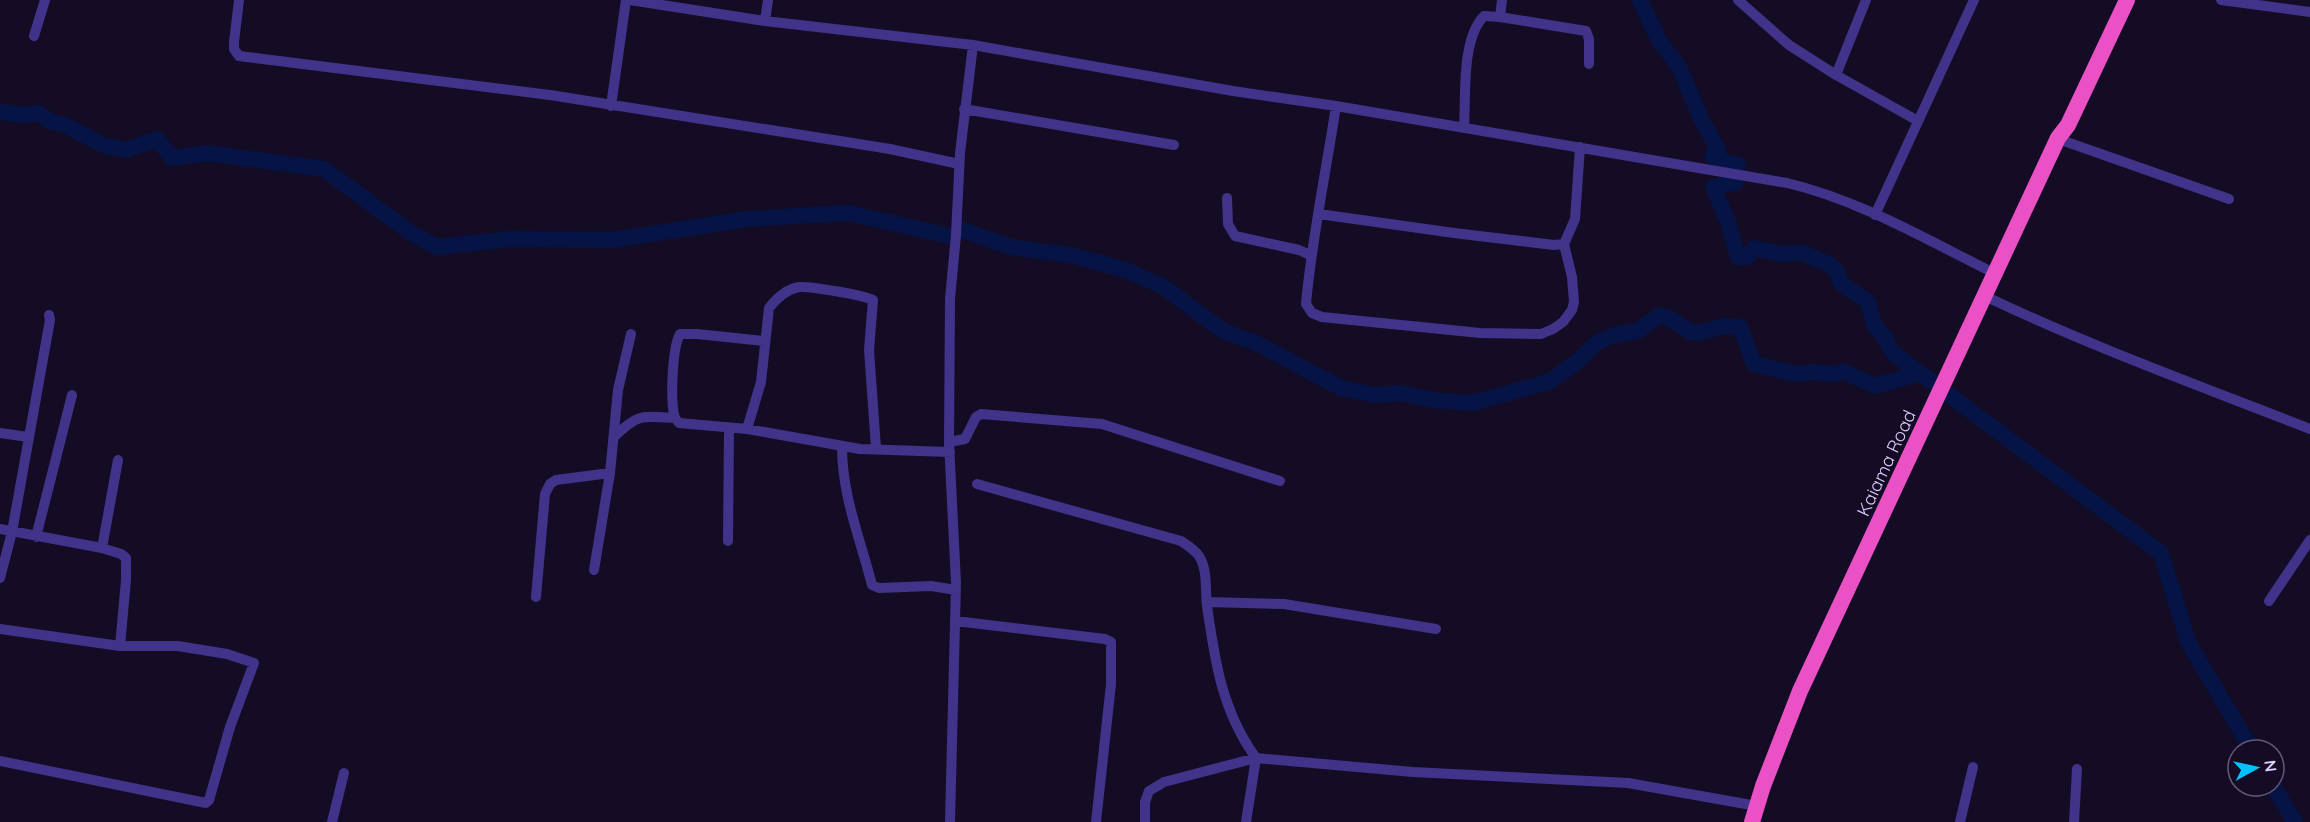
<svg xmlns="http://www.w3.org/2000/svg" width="2310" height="822" font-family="Quicksand,sans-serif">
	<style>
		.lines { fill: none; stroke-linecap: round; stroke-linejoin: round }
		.river { stroke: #051445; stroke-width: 16 }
		.minor { stroke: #413389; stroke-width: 10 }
		.trunk { stroke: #ea51c4; stroke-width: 16 }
		.labels { text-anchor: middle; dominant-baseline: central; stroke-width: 4.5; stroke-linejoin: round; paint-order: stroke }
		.street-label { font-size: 18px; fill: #dcd0ff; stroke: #140c25 }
	</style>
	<rect width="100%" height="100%" fill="#140c25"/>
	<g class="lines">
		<!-- river -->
		<path class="river" d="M1640,0L1659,40L1679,67L1702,121L1718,149L1712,156L1719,160L1738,165L1735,183L1713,187L1728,222L1738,257H1747L1754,248L1781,254L1802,253L1829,264L1838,273L1840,281L1846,287L1868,302L1874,325L1885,338L1893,353L2161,553L2188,642L2252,750
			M0,112L21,115L38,113L50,121L65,125L105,146L126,150L157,139L172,158L207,153L324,169L411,233L437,247L510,239L613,240L747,219L848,213L950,236L963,230L1010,247L1070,255L1126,270L1164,287L1223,331L1256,343L1341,388L1375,395L1400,393L1433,400L1473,403L1551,381L1579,360L1598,342L1614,335L1638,331L1660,315L1671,319L1691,332L1699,333L1723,326L1740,327L1754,364L1795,374L1812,372L1834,374L1842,371L1876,386L1919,373
			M2273,786L2295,822"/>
		<!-- minor -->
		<path class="minor" d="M239,0L234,42V49L239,56L550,95L890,149L959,164
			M630,0L765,21L973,45L1233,91L1336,106L1787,183C1860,200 1929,241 1996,274
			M1738,0L1789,45L1836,75L1918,121
			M2221,0L2310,12
			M1500,17L1586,31L1589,39V64
			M765,21L768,0
			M34,36L45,0
			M1836,75L1866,0
			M611,106L626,0
			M1336,106C1326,172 1312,237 1306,304L1312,313L1322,317L1480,333L1541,334L1553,329L1563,322L1572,310L1574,302L1572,277L1564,244L1575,219L1580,147
			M964,109L1174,145
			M1464,128C1466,97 1461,39 1484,16L1500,17L1502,0
			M2064,141L2229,199
			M1227,198L1228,224L1235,236L1299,250L1310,255
			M1319,214L1454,233L1554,245L1564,244
			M1875,215L1974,0
			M1991,299C2095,348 2203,387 2310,429
			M675,418C670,403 672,348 680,334H697L764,341
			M747,429L761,382L769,308C776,299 787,289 799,287C810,286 863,295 873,300L869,350L876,448
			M0,433L28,437
			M614,437C638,413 642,416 675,418L679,423L747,429L860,449L950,452
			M949,442L965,439L976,417L981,414L1102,424L1280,481
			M842,446C842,496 860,538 872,585L879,588L931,586L956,590
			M977,484L1181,541C1187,545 1195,550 1199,556C1208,570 1205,590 1207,606C1215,662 1222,711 1256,758L1246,822
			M0,529L102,548L121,554L126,558V580L120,646
			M36,537L72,395
			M728,541L729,428
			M102,548L118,460
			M594,570L610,473L618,390L631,334
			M0,578L12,532L50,320L49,315
			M536,597L545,494L550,484L556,480L610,473
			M2269,601L2310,540
			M1207,602L1284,604L1436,629
			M955,621L1105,639L1111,642V684L1096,822
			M0,629L120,646H178L227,654L254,663L230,727L209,800L206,803L0,761
			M332,822L344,773
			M950,822L956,583L949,442L950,299L956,235L960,153L973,45
			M1145,822V802L1149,791L1164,782L1256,758L1413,772L1628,783L1757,806
			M1960,822L1973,767
			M2074,822L2077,769"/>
		<!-- trunk -->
		<path class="trunk" d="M1752,822L1763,786L1800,691L2058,138L2068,125L2127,0"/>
	</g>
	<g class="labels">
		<!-- street labels -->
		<g class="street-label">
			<text transform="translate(1886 463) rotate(-65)">Kaiama Road</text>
		</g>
	</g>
	<!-- north arrow -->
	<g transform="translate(2256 768) rotate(82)"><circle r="28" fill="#140c25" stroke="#645a7c" stroke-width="1.5"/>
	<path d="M0-4.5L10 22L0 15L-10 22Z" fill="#00c2fb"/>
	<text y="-9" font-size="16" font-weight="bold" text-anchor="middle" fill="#dcd0ff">N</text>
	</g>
</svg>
